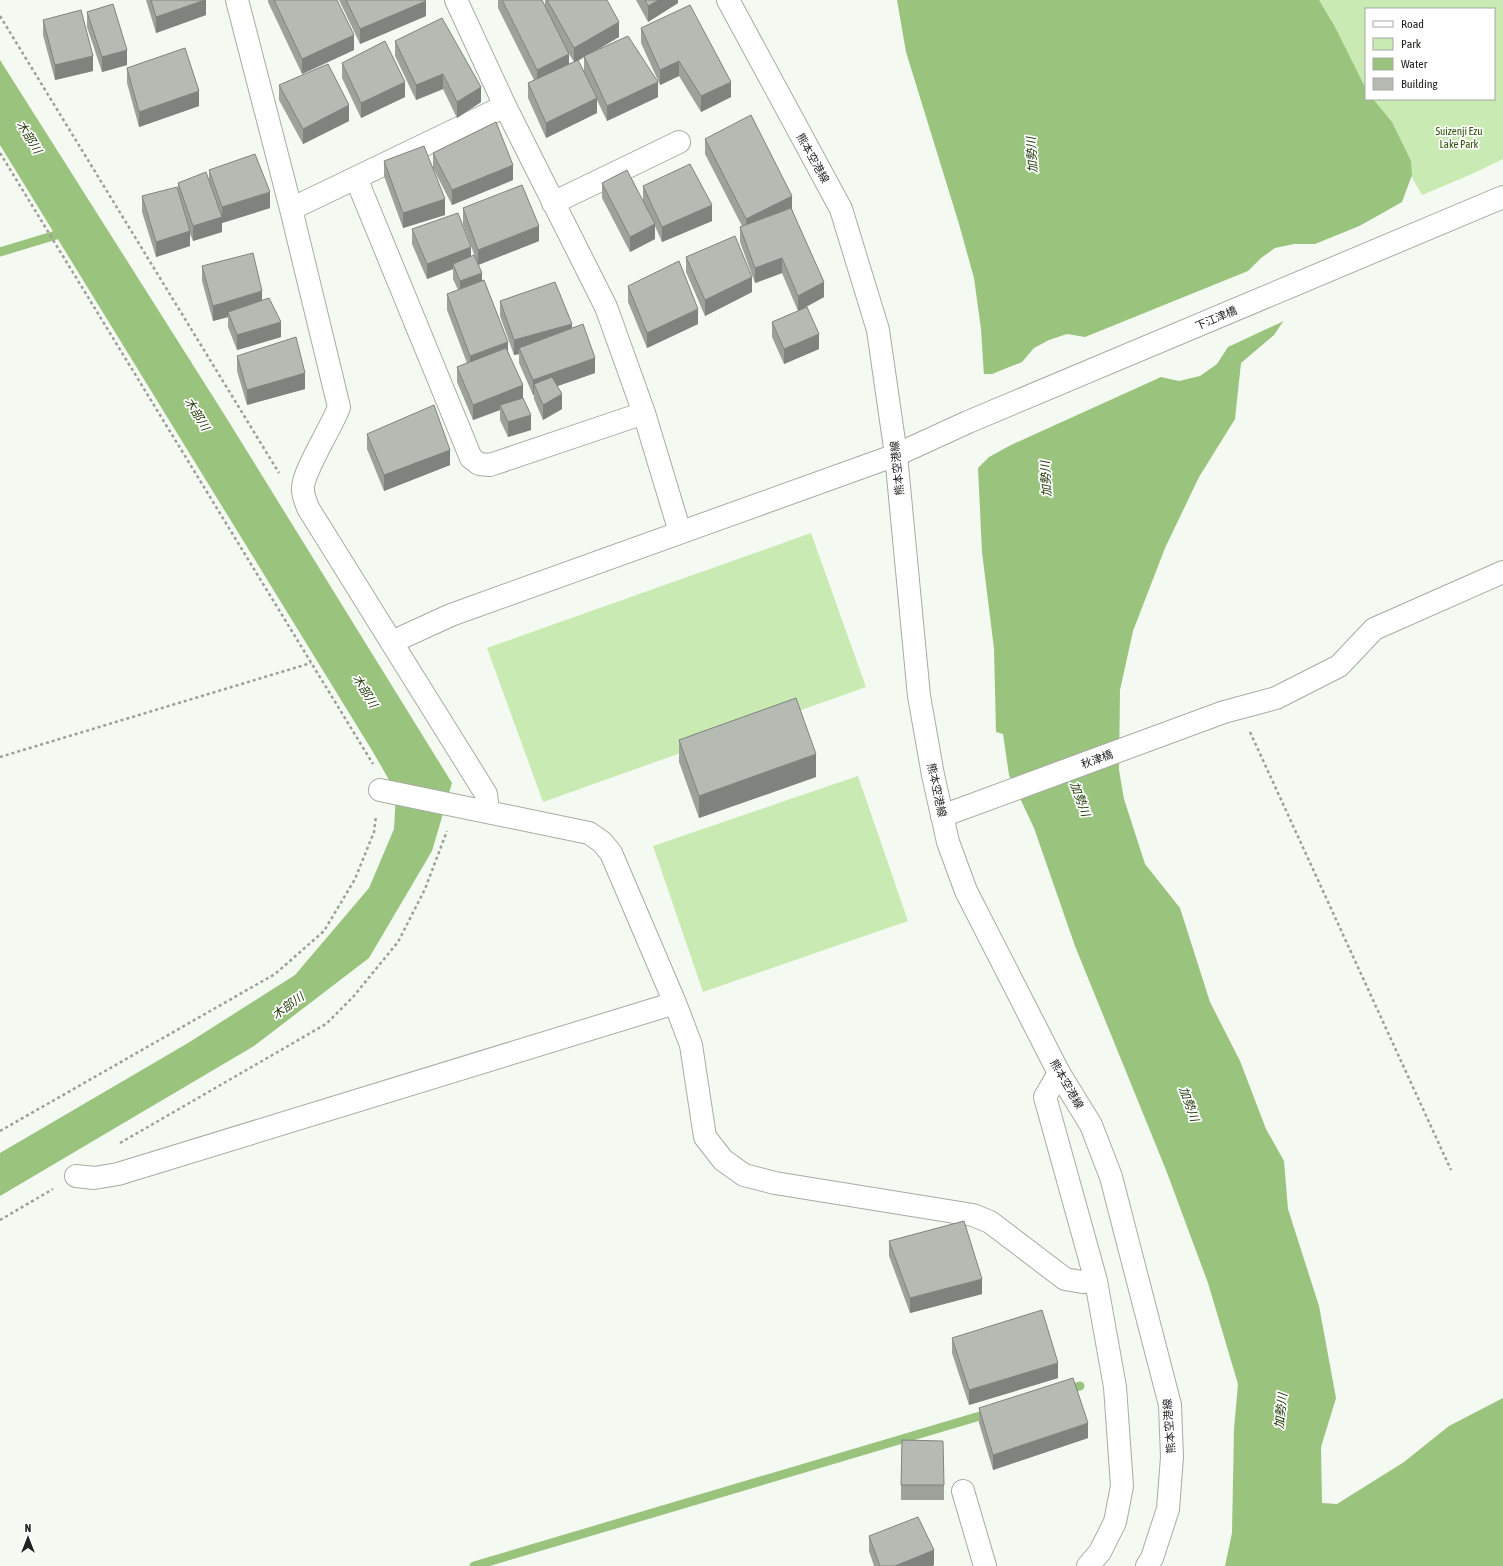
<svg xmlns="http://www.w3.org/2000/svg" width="1503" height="1566" font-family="'Asap Condensed','Noto Sans JP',sans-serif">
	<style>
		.green { fill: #c9ebb3 }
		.water { fill: #9ac37d }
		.pier { fill: #f4faf1 }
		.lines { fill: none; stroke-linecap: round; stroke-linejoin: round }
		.stream { stroke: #9ac37d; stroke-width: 9 }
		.minor-casing { stroke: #a6aca3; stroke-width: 24 }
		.major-casing { stroke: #a6aca3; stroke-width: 24 }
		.path { stroke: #9a9f98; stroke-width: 2.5; stroke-dasharray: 3 3; stroke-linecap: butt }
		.minor { stroke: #fff; stroke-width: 22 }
		.major { stroke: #fff; stroke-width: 22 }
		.wall { fill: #9ca199; fill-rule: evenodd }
		.shaded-wall { fill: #7f837d }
		.building { fill: #b5bbb2; stroke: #7f837d }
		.labels { text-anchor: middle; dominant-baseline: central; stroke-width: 3.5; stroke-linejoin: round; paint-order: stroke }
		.park-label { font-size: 11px; fill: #2d5205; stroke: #fff }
		.street-label { font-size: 11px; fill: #212320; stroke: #fff }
		.water-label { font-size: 12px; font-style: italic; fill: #1c3502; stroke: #fff }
	</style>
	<rect width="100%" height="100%" fill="#f4faf1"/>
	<!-- green -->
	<path class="green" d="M1310,0H1503V159L1472,174L1422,195L1367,99H1494V9H1366V98Z
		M811,533L866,687L543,802L487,648Z
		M858,776L908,921L703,992L653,846Z"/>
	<!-- water -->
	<path class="water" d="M897,0H1319L1335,27L1366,89V99H1373L1392,122L1411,161L1412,175L1402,202L1340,237L1274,335L1241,363L1235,419L1199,477L1165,548L1133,631L1120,690L1119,770L1124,799L1145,864L1180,908L1210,1002L1240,1061L1266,1129L1284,1161L1288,1209L1319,1306L1336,1398L1321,1447L1322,1503L1337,1504L1404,1462L1449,1426L1503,1398V1566H1225L1232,1533L1234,1429L1238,1384L1208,1283L1166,1170L1075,946L1034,828L1009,775L1003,734L996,732L994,649L982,552L978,468L984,376L981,329L974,278L959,224L906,52Z
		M0,60L224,414L452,783L432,851L369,958L254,1046L0,1196V1153L188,1043L295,975L369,888L394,829L396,792L373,752L0,145Z"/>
	<!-- pier -->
	<path class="pier" d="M1374,220L1342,238L1286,320L1228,347L1217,364L1200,376L1179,381L1161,377L1011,445L989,457L976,470L982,374H992L1022,362L1034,348L1049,340L1067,334L1085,337L1248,271L1261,258L1275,248L1294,244H1315Z"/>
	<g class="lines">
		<!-- stream -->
		<path class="stream" d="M0,252L66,232
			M1066,1390L1080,1386
			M474,1566L990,1413"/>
		<defs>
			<path id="minor" d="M237,0L291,209L339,407C332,427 301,474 303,490C303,496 306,502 308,508L486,794L488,812
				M456,0L505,106L606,307L644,413L680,532
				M356,178L471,458L479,464L490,465L644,413
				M553,203L679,142
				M291,209L505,106
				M392,642L451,615L896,455L968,422L1503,197
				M380,790L589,833L602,842L611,853L675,1003L691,1045L705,1137L723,1160L744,1175L775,1183L973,1215L990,1222L1065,1279L1082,1282L1096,1281
				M942,816L1224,712L1276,698L1339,666L1374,629L1503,572
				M1059,1073L1045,1097L1096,1281L1115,1387L1122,1486L1115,1522L1100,1552L1088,1566
				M76,1176L94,1178L118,1174L675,1003
				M963,1491L985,1566"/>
			<path id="major" d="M728,0L841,209L878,330L896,455L919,696L933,775L948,842L966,891L1059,1073L1091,1125L1111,1177L1170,1405L1172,1457L1168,1509L1152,1558L1147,1566"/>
		</defs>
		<!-- minor casing -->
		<use href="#minor" class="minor-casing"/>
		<!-- major casing -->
		<use href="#major" class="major-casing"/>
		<!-- path -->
		<path class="path" d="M0,16L279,473
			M0,153L373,764
			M1250,732L1451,1170
			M0,757L311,663
			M0,1131L275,974L324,931L355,879L374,832L376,816
			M120,1143L326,1024L353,997L398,942L425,889L447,831
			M0,1220L53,1189"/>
		<!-- minor -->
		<use href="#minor" class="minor"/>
		<!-- major -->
		<use href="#major" class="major"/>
	</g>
	<!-- wall -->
	<path class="wall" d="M146,0H206V15L156,33Z
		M268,0H337L354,50L302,74L268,2Z
		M339,0H425L426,16L360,44Z
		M498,0H542L545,7V0H607L619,37L595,51L658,97L607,121L597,100V113L546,138L528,98V83L534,80L498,8ZM566,49L574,62L569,64ZM584,57V71L578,61Z
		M636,0H678V3L648,22Z
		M87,12L127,65L102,72L87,27Z
		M43,20L93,71L55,80L43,35Z
		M641,28L731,97L701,112L679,76L660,85L641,43Z
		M395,41L481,102L457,118L443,89L416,100L395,56Z
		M342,63L405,97L361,118L342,78Z
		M127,68L199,106L139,127L127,83Z
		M279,85L349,121L303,144L279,100Z
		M705,139L792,209L824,297L799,311L819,349L784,364L772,337V322L798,311L782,273L755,283L740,242V227L742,226L705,154Z
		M433,153L513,180L452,205L433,168Z
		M384,161L445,215L403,228L384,176Z
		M209,170L270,208L222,223V232L193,241L190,234V246L156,257L142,212V196L178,191V183L209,180Z
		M602,183L643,201V186L712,221L662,242L655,226V239L630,252L602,198Z
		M463,208L539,241L478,265L463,224Z
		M412,229L471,256L482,281L508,352L523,398L531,430L508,437L500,420V410L473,420L457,382V367L467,363L447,310V294L458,290L453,279V269L427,279L412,244Z
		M686,257L752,292L705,316L686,272Z
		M202,266L262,301L281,337L237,350L228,327V317L213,321L202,281Z
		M628,286L698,324L647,348L628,302Z
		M500,301L572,328L595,373L557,386L562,409L543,420L534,399V395H533L519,363V354L514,355L500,316Z
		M237,356L305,389L247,405L237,371Z
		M367,434L450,465L384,491L367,449Z
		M679,740L816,777L699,818L679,762Z
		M889,1241L982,1294L910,1313L889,1256Z
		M952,1338L1058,1378L969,1405L952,1353Z
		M979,1408L1088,1438L993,1470L979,1423Z
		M901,1485H944V1500H901Z
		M869,1536L934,1565L932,1566H874L869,1551Z"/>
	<!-- shaded-wall -->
	<path class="shaded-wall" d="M205,0H206V15L156,33V17Z
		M659,0H678V3L648,22V6Z
		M426,1V16L360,44V29Z
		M619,22V37L584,57V56V57L574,63V48Z
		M354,35V50L302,74V59Z
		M127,50V65L102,72V57Z
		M569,54V69L537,85V70Z
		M93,56V71L55,80V65Z
		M679,61V76L660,85V70Z
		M443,74V89L416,100V85Z
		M405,82V97L361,118V103Z
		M658,82V97L607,121V106Z
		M731,82V97L701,112V96Z
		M481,87V102L457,118V102Z
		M199,91V106L139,127V112Z
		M597,98V113L546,138V123Z
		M349,105V121L303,144V129Z
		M513,165V180L452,205V190Z
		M270,192V208L222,223V232L193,241V226L222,217V207Z
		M792,196V211L746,234V219Z
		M445,199V215L403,228V213Z
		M712,205V221L662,242V227Z
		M655,224V239L630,252V237Z
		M539,226V241L478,265V250Z
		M190,231V246L156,257V242Z
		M471,247V262L453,264V269L427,279V264Z
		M782,258V273L755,283V268Z
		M482,273V288L460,297V281Z
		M752,277V292L705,316V300Z
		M824,282V297L798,311V296Z
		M262,291V306L228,312V317L213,321V306Z
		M698,309V324L647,348V333Z
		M281,322V337L237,350V335Z
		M572,324V339L519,348V354L514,355V340Z
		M819,334V349L784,364V349Z
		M508,342V357L470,371V356Z
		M595,358V373L538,393L534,384V395H533V380Z
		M305,373V389L247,405V390Z
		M523,385V401L500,405V410L473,420V405Z
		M562,394V409L543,420V405Z
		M531,415V430L508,437V422Z
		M450,450V465L384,491V475Z
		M816,754V777L699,818V796Z
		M982,1279V1294L910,1313V1298Z
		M1058,1363V1378L969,1405V1390Z
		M1088,1423V1438L993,1470V1455Z
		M934,1550V1565L932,1566H895Z"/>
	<!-- building -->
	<path class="building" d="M151,0H205L156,17Z
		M274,0H337L354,35L302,59Z
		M346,0H425L426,1L360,29Z
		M502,0H542L569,54L537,70Z
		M547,0H607L619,22L574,48Z
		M645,0H659L648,6Z
		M113,4L127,50L102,57L87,12Z
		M690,5L731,82L701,96L679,61L660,70L641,28Z
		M81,10L93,56L55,65L43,20Z
		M442,18L481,87L457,102L443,74L416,85L395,41Z
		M628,36L658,82L607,106L584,56Z
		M385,41L405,82L361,103L342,63Z
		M185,48L199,91L139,112L127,68Z
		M578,60L597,98L546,123L528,83Z
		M328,64L349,105L303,129L279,85Z
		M751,115L792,196L746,219L705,139Z
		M496,122L513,165L452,190L433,153Z
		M424,146L445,199L403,213L384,161Z
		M255,154L270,192L222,207L209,170Z
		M690,164L712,205L662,227L643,186Z
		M627,170L655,224L630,237L602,183Z
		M206,172L222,217L193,226L178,183Z
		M522,185L539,226L478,250L463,208Z
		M177,187L190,231L156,242L142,196Z
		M791,208L824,282L798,296L782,258L755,268L740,227Z
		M458,213L471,247L427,264L412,229Z
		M735,236L752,277L705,300L686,257Z
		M253,253L262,291L213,306L202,266Z
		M474,255L482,273L460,281L453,264Z
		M679,261L698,309L647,333L628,286Z
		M484,280L508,342L470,356L447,294Z
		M555,282L572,324L514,340L500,301Z
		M269,298L281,322L237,335L228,312Z
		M807,307L819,334L784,349L772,322Z
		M583,324L595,358L533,380L519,348Z
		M296,337L305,373L247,390L237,356Z
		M506,348L523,385L473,405L457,367Z
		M552,377L562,394L543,405L534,384Z
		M523,398L531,415L508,422L500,405Z
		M434,405L450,450L384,475L367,434Z
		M796,698L816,754L699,796L679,740Z
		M964,1221L982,1279L910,1298L889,1241Z
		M1042,1310L1058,1363L969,1390L952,1338Z
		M1073,1378L1088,1423L993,1455L979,1408Z
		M902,1440L943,1441L944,1485H901Z
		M918,1517L934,1550L895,1566H880L869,1536Z"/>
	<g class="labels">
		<!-- park labels -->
		<g class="park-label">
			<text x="1459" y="131">Suizenji Ezu<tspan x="1459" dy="13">Lake Park</tspan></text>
		</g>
		<!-- street labels -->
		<g class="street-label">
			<text transform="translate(813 158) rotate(61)">熊本空港線</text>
			<text transform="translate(1216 318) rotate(-23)">下江津橋</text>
			<text transform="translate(897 468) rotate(-96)">熊本空港線</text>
			<text transform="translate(1097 759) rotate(-20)">秋津橋</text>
			<text transform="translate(937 790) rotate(78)">熊本空港線</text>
			<text transform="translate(1067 1084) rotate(60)">熊本空港線</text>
			<text transform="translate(1169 1426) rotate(-94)">熊本空港線</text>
		</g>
		<!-- water labels -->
		<g class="water-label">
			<text transform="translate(29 137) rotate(59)">木部川</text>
			<text transform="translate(1032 155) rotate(-93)">加勢川</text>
			<text transform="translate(197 414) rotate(59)">木部川</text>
			<text transform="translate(1046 479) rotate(-93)">加勢川</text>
			<text transform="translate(365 691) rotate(59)">木部川</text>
			<text transform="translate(1080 799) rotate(70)">加勢川</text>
			<text transform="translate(288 1006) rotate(-36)">木部川</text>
			<text transform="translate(1189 1104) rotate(70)">加勢川</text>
			<text transform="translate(1281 1411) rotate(-84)">加勢川</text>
		</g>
	</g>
	<!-- legend -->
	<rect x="1365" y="8" width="130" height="92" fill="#ffffff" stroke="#a6a7a6"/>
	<rect x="1373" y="21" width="20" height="6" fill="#ffffff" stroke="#a6a7a6"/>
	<text x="1401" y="28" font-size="12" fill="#212320">Road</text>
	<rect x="1373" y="38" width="20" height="12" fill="#c9ebb3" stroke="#a6a7a6"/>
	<text x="1401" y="48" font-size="12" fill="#212320">Park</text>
	<rect x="1373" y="58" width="20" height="12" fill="#9ac37d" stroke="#a6a7a6"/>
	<text x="1401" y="68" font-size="12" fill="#212320">Water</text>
	<rect x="1373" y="78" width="20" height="12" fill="#b5bbb2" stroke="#a6a7a6"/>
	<text x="1401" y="88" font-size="12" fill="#212320">Building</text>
	<!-- north arrow -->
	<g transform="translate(28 1538)" stroke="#ffffff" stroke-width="3" paint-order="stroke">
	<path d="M0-3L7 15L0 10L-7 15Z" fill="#212320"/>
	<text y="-6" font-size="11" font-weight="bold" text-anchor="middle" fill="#212320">N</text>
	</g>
</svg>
